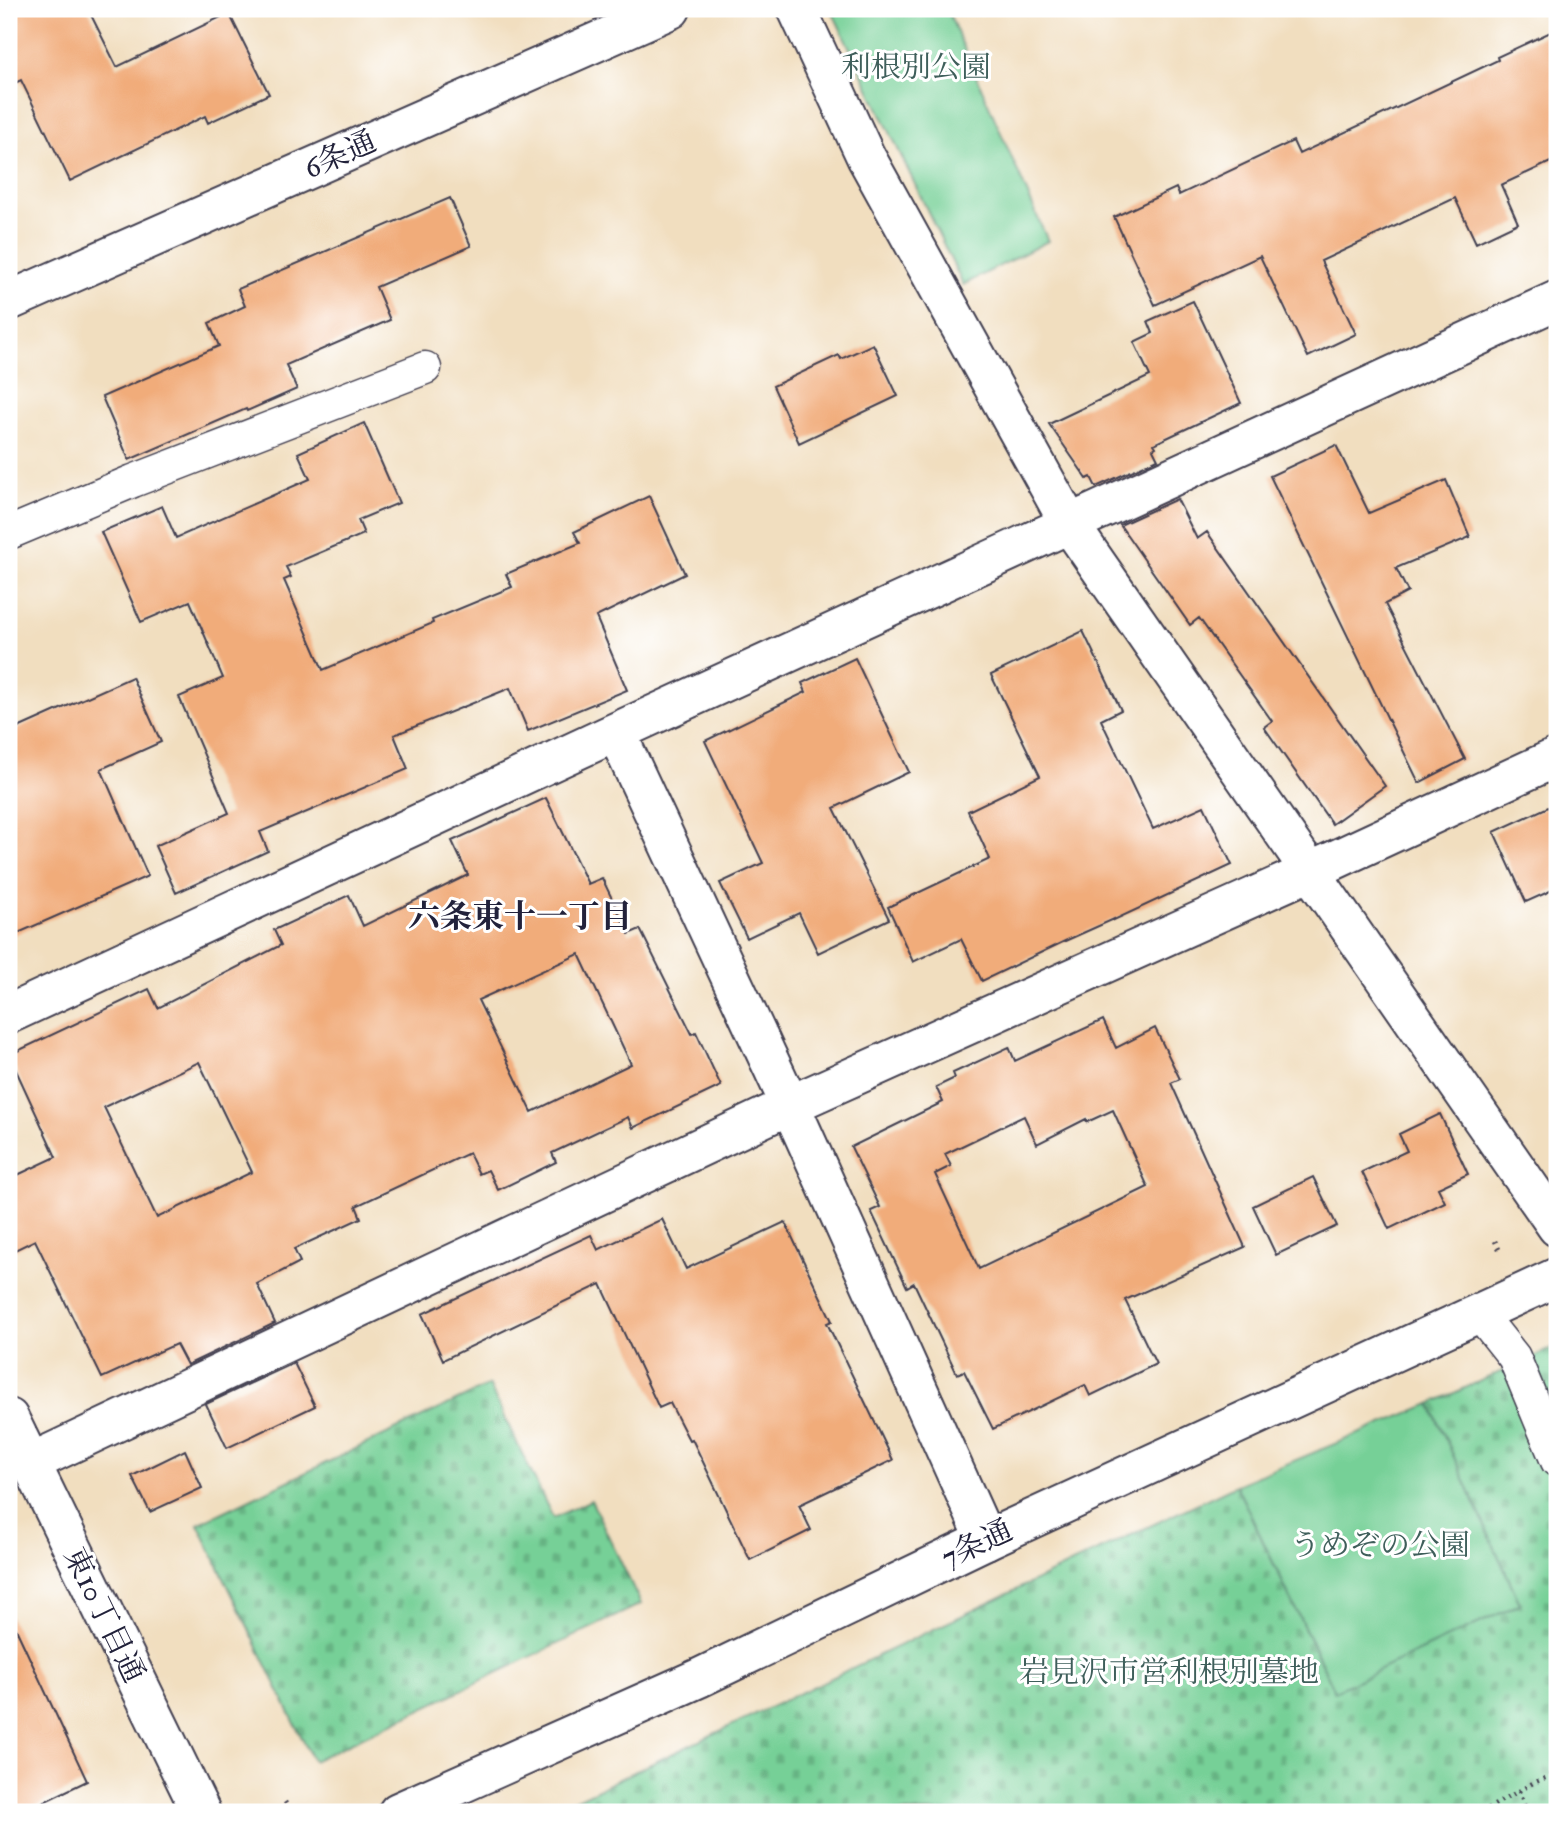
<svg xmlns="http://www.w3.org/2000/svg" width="1566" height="1821" font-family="'IM FELL Double Pica','Noto Serif JP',serif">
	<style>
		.cemetery { fill: url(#cemetery-stones); stroke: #4c7969; stroke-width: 2 }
		.park { fill: #76d097; stroke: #4c7969; stroke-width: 2 }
		.building { fill: #f1ac7a; fill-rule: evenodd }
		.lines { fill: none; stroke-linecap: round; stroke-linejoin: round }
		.lane-casing { stroke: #413e4f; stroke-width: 35 }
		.street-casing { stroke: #413e4f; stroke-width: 42 }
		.secondary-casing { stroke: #413e4f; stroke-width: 42 }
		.path { stroke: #413e4f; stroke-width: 4.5; stroke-dasharray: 2 5; stroke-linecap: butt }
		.lane { stroke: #fff; stroke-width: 32 }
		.street { stroke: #fff; stroke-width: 38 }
		.secondary { stroke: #fff; stroke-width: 38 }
		.labels { text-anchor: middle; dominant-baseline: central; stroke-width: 6; stroke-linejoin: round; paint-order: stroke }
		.park-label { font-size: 30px; fill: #3f5f5b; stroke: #fff }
		.street-label { font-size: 30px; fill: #22223b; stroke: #fff }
		.neighbourhood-label { font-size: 32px; font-weight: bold; fill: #22223b; stroke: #fff }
	</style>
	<defs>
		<pattern id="cemetery-stones" width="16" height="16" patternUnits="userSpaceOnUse" patternTransform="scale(1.75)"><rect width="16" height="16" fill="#76d097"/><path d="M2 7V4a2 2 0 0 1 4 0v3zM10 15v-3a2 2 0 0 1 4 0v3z" fill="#66b283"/></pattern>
	</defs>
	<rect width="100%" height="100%" fill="#fff"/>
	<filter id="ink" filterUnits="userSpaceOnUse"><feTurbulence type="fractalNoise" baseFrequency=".0143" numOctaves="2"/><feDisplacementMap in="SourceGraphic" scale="14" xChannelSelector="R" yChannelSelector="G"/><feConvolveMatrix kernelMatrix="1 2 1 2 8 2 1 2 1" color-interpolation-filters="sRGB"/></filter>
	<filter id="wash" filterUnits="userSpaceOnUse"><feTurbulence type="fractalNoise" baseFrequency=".00686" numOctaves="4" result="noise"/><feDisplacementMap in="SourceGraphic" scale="28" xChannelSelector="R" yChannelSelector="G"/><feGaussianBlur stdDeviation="1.57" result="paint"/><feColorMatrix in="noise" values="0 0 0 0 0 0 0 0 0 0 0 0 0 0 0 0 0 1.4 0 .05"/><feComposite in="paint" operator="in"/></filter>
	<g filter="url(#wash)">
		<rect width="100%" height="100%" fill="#f1debf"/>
		<!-- cemetery -->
		<path class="cemetery" d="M1557,1346V1812H550L1236,1485L1334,1690L1520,1604L1430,1404Z
			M489,1385L553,1518L591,1500L641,1604L313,1761L198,1524Z"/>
		<!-- park -->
		<path class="park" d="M831,9H947L1048,241L963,285Z
			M1430,1404L1520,1604L1335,1691L1236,1485Z"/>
		<g id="blocks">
			<!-- building -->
			<path class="building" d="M9,9H88L117,67L229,13L269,94L208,123L205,116L70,181L21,80L9,86Z
				M1557,29V159L1501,185L1518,223L1476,243L1455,198L1321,261L1356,334L1308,357L1260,256L1155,305L1114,217L1176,188L1179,195L1293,141L1299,154L1498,60L1497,57Z
				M450,198L471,246L376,287L390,320L286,365L297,389L247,411L246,409L129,460L102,397L219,346L209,323L245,306L238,289Z
				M1193,301L1241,403L1154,444L1156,447L1153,449L1158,459L1096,487L1091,477L1087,479L1049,424L1150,376L1134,342L1153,333L1148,321Z
				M873,344L898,396L799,443L773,386L839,355L841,359Z
				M364,423L399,503L358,520L364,534L286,567L291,577L284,580L323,670L433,623L432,620L512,587L506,574L580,543L574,532L649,496L685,574L596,617L627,690L528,731L510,688L394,735L408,769L260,832L268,851L176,893L155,846L229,813L179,697L223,678L190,601L141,622L101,532L162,506L176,538L310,479L298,453Z
				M1336,445L1369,513L1446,480L1470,537L1396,568L1408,592L1385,604L1465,759L1419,783L1270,476Z
				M1177,499L1197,539L1207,532L1385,786L1332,824L1264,727L1272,721L1199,618L1190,625L1120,525Z
				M1083,631L1121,710L1101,720L1153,829L1204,806L1232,865L1114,920V919L1065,941L982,981L961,939L913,962L888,907L990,859L968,811L1040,776L991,675Z
				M855,658L909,772L834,808L889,919L818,953L799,913L747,938L720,883L763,863L705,741L806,692L802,683Z
				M132,677L161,742L101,769L148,876L9,937V732Z
				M546,798L588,884L602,878L629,934L640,929L692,1034L696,1032L721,1086L633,1128L628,1117L552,1153L556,1162L498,1190L488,1170L479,1174L469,1153L356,1206L361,1218L294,1249L300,1262L257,1284L275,1323L187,1365L176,1344L102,1378L35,1240L9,1253V1179L56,1157L9,1055L149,989L158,1008L281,945L274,930L349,895L363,926L468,875L452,841ZM579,954L631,1064L532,1112L478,1000ZM199,1062L252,1172L157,1218L104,1107Z
				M1557,803V888L1526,902L1494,832Z
				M1103,1020L1116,1048L1155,1028L1180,1079L1171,1083L1245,1247L1125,1300L1156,1364L1090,1396L1085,1385L993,1429L964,1371L957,1374L914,1283L907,1287L871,1211L880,1207L851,1147L943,1102L936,1087L955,1078L953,1073L1009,1047L1015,1061ZM1113,1110L1148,1187L979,1269L935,1174L951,1166L945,1154L1024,1116L1037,1144L1086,1119L1087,1122Z
				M1440,1114L1468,1174L1438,1188L1445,1202L1389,1229L1362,1172L1407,1151L1399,1134Z
				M1313,1177L1337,1226L1276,1255L1253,1206Z
				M662,1219L686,1269L785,1222L832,1321L827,1323L893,1460L799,1505L811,1530L750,1560L692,1439L689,1440L670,1403L659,1408L601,1284L443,1360L422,1314L591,1235L598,1250Z
				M294,1363L315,1406L227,1448L206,1404Z
				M185,1450L202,1488L150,1512L132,1476Z
				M9,1614L87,1781L23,1812H9Z"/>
		</g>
	</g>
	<g filter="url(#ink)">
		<use href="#blocks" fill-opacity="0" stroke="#413e4f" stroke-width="2"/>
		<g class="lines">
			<defs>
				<path id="lane" d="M9,533L133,481L425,368
					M1479,1313L1514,1357L1557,1461"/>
				<path id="street" d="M797,9L866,157L1070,525L1557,1227
					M616,732L790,1105L986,1540
					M9,1014L616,732L1557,300
					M30,1463L790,1105L1311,871L1557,757"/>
				<path id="secondary" d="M9,301L671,9
					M9,1418L201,1812
					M398,1812L699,1678L986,1540L1557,1277"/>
			</defs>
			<!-- lane casing -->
			<use href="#lane" class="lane-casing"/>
			<!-- street casing -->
			<use href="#street" class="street-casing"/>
			<!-- secondary casing -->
			<use href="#secondary" class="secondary-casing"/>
			<!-- path -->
			<path class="path" d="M1495,1241L1501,1253
				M1519,1791L1527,1812
				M285,1802L291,1812
				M1482,1812L1533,1783L1557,1773"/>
			<!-- lane -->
			<use href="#lane" class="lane"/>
			<!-- street -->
			<use href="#street" class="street"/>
			<!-- secondary -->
			<use href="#secondary" class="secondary"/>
		</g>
	</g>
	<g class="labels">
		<!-- park labels -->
		<g class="park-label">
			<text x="916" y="67">利根別公園</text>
			<text x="1380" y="1545">うめぞの公園</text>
			<text x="1169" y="1672">岩見沢市営利根別墓地</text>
		</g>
		<!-- street labels -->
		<g class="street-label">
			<text transform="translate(340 155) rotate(-24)">6条通</text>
			<text transform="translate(977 1544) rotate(-25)">7条通</text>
			<text transform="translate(104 1615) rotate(64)">東10丁目通</text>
		</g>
		<!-- neighbourhood labels -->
		<g class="neighbourhood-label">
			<text x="520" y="917">六条東十一丁目</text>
		</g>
	</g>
	<!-- margin -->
	<rect width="1566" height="1821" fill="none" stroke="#fff" stroke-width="35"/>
</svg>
